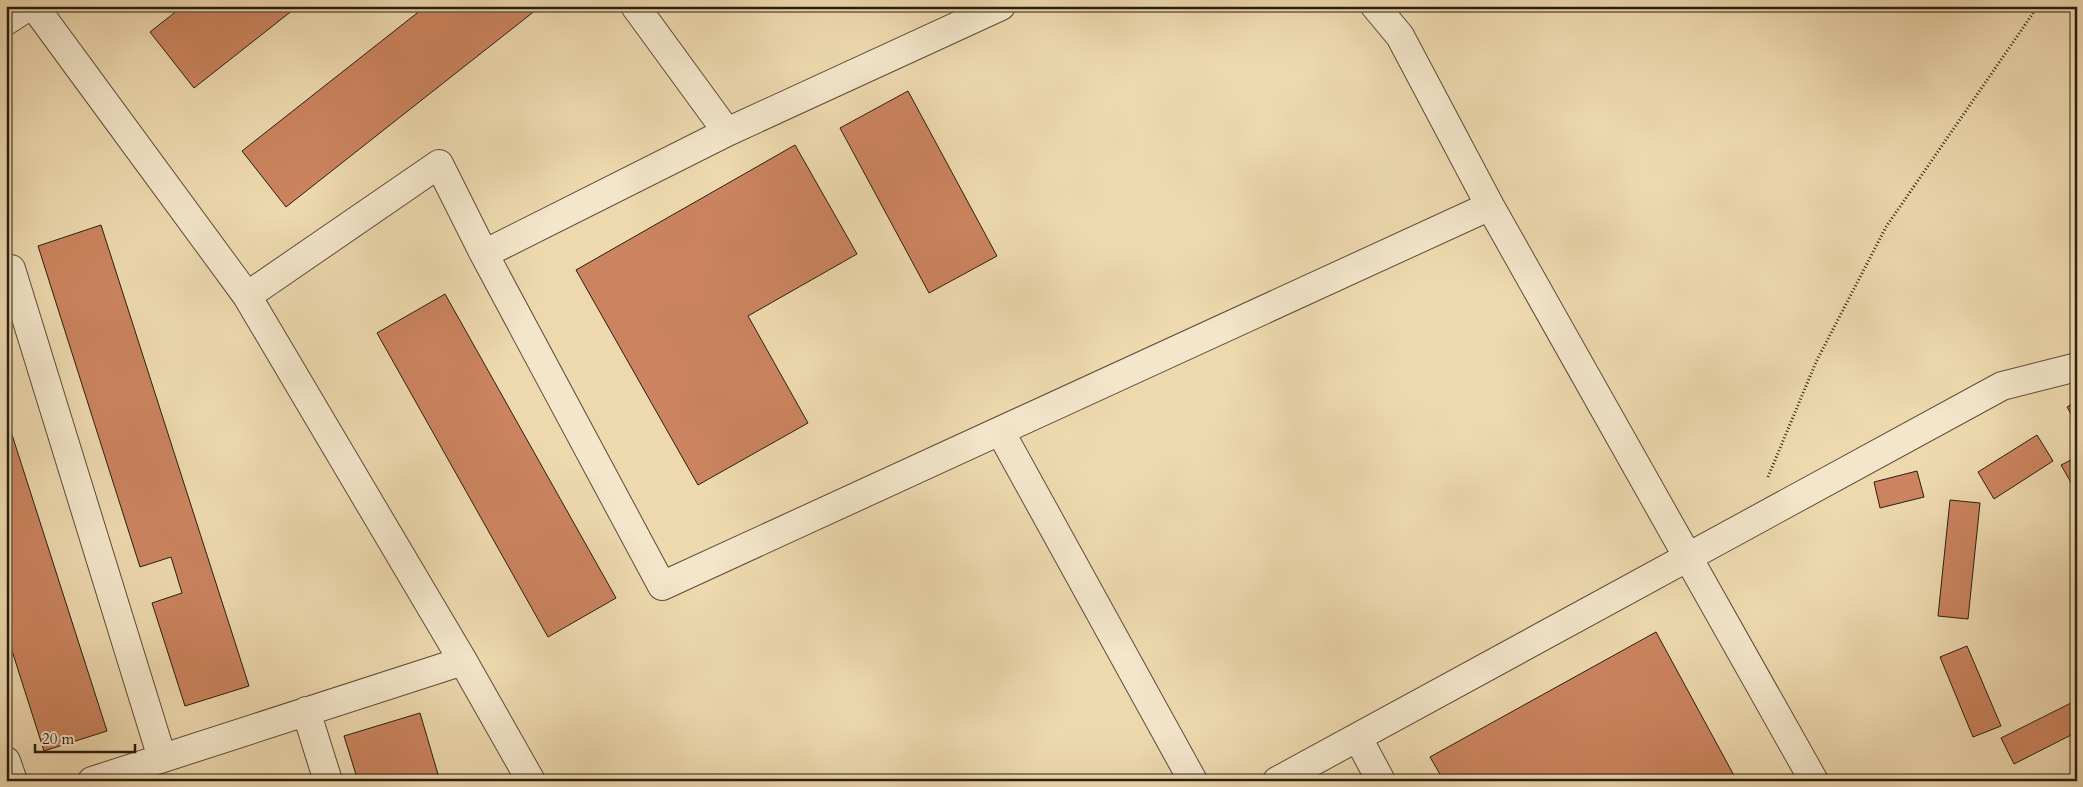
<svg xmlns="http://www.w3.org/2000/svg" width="2083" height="787" font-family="Cardo,serif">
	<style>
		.building { fill: #cb845f; stroke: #281e11 }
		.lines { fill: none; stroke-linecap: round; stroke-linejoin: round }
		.minor-casing { stroke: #5a4d38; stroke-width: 30 }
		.path { stroke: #281e11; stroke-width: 3; stroke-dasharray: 1 2.5; stroke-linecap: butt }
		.minor { stroke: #f4e6cb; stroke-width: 28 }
	</style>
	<rect width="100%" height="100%" fill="#eed9af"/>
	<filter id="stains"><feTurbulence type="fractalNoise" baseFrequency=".004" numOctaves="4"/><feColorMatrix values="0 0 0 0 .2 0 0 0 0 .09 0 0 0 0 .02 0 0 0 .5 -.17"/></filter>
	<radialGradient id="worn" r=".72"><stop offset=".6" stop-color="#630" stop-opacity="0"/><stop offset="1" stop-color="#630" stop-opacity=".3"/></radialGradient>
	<!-- building -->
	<path class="building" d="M183,6H298L194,88L150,32Z
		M426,6H541L286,207L242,151Z
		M908,91L997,256L929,293L840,128Z
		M795,145L857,254L748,316L808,423L698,485L576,270Z
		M101,225L249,686L185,706L152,603L182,593L171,557L140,567L38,246Z
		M445,294L616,598L548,637L377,333Z
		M2077,401V424L2067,407Z
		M6,416L107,731L44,751L6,632Z
		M2037,435L2053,461L1994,499L1978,472Z
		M2077,457V493L2061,465Z
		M1917,471L1924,497L1880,508L1874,482Z
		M1950,500L1980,503L1968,619L1938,616Z
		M1656,632L1737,781H1444L1430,757Z
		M1967,646L2001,726L1973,737L1940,657Z
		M2077,700V732L2014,764L2001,738Z
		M420,713L440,781H358L344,736Z"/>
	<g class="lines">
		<defs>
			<path id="minor" d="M34,6L247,296L463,661L531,781
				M635,6L727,132
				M1001,6L727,132L484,254L662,586L1490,206
				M1375,6L1400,36L1490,206L1814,781
				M6,21L29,6
				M11,269L162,758
				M247,296L439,164L484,254
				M1000,431L1193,781
				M306,711L328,781
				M1358,738L1381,781
				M6,761L13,781
				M92,781L463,661
				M1277,781L2002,386L2077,367"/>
		</defs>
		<!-- minor casing -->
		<use href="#minor" class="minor-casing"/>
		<!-- path -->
		<path class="path" d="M1768,477L1816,362L1886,227L2038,6"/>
		<!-- minor -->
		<use href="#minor" class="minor"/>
	</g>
	<!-- margin -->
	<rect width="2083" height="787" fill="none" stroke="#eed9af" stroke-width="25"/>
	<rect x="8" y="8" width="2068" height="772" fill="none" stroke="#281e11" stroke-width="2.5"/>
	<rect x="12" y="12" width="2058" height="762" fill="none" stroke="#281e11"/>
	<!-- scale -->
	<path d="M35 744v8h100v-8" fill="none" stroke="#281e11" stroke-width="2.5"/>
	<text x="42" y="744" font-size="15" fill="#281e11" stroke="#f4e6cb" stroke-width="4" paint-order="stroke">20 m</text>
	<rect width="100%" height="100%" filter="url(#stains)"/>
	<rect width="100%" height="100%" fill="url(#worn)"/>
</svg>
